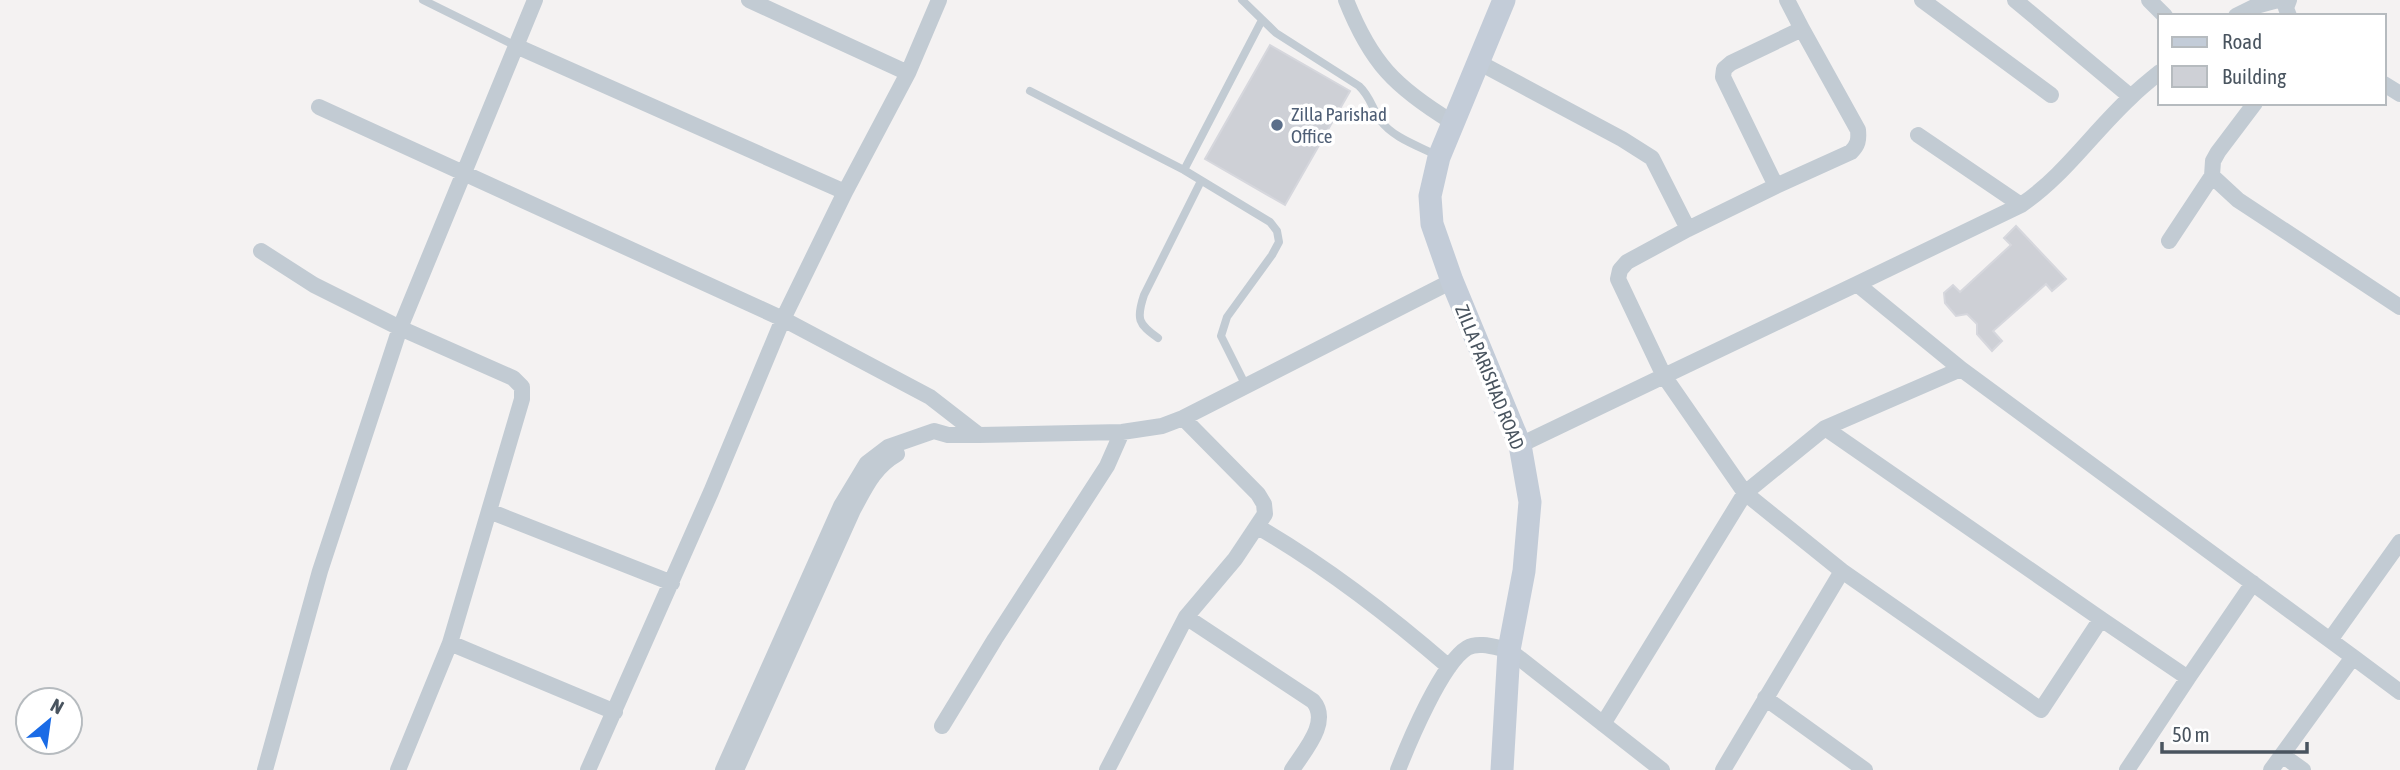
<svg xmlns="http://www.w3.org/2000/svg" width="2400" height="770" font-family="'Asap Condensed',sans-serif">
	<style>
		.building { fill: #ced0d6; stroke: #d6d7dd; stroke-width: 2 }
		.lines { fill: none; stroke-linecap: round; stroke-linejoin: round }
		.lane { stroke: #c2cbd3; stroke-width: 8 }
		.street { stroke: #c2cbd3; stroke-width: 16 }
		.secondary { stroke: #c3ccd8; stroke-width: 23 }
		.service-dot { fill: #5c6f8a; stroke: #fff; stroke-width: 2.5 }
		.labels { text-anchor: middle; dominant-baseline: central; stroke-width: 7; stroke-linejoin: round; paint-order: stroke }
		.service-label { font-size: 19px; fill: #4e5e75; stroke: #fff; text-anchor: start }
		.street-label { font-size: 19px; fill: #49545f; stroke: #fff }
	</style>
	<rect width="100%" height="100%" fill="#f4f2f2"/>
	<!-- building -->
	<path class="building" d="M1270,45L1350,91L1285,205L1205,159Z
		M2016,226L2066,279L2052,291L2046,284L1993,331L2002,341L1992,351L1977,334V324L1967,314L1956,316L1945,303L1944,293L1953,285L1960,292L2011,245L2004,238Z"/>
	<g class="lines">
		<!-- lane -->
		<path class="lane" d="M423,0L516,46
			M1242,0L1276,33L1359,86C1370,96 1372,108 1380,120C1393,138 1419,146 1438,156
			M1030,91L1184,170L1270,222L1277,231L1279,242L1272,255L1227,317L1221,336L1246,386
			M1184,170L1262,20
			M1158,338C1138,324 1136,319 1144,295L1201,181"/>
		<!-- street -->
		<path class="street" d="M749,0L908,73
			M1346,0C1371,63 1395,87 1452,122
			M1787,0L1802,29L1731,63L1724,69L1723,77L1776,186L1851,152C1858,145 1859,140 1858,130L1802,29
			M1922,0L2051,95
			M2015,0L2131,97
			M2149,0L2165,16
			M2289,0L2286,8L2289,16
			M2236,16L2256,6L2278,0
			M516,46L845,192L783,319L711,492L588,770
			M1478,62L1622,139L1652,158L1688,229
			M2160,72C2150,80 2140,88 2131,97C2093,132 2064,176 2021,205L1857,284L1961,369L2353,657
			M2384,84L2400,94
			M319,107L783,319L930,397L979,435
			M1918,135L2021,205
			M2212,176L2238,200L2400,307
			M845,192L908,73L939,0
			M2169,241L2212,176L2213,161L2218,152L2255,103
			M261,251L314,285L400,328L320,571L265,770
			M1857,284L1664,376L1745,493L1842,571L2041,710L2101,619L2188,678L2253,583
			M1825,428L2101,619
			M1520,445L1664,376L1618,279L1620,270L1627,262L1688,229L1776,186
			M489,511L672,583
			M1258,527C1327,567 1389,615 1449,667
			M1186,617L1313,701C1331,722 1304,751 1292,770
			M2330,640L2400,542
			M450,643L522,399V387L513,378L400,328L535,0
			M1765,698L1865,770
			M1603,724L1745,493L1825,428L1961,369
			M942,726L995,639L1107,466L1122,432
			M2282,755L2303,770
			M398,770L450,643L615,712
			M723,770L841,506L867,463L888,447L934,431L948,435H979L1122,432L1162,426L1183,418L1452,281
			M736,770L853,510C865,488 874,467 897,454
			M1107,770L1186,617L1235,559L1265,514L1264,504L1258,494L1183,418
			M1398,770C1409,742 1442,663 1467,648C1479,641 1497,648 1509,650L1662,770
			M1723,770L1842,571
			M2127,770L2188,678
			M2271,770L2353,657L2400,692"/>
		<!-- secondary -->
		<path class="secondary" d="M1502,770L1509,650L1524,571L1530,502L1520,445L1452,281L1432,224L1430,196L1439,157L1504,0"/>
	</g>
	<!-- markers -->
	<circle class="service-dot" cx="1277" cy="125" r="7"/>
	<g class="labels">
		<!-- service labels -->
		<g class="service-label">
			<text x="1291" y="114">Zilla Parishad<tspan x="1291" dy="22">Office</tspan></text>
		</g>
		<!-- street labels -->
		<g class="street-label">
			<text transform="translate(1490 377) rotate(68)">ZILLA PARISHAD ROAD</text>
		</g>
	</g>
	<!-- legend -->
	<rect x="2158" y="14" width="228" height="91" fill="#ffffff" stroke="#b6bbbf" stroke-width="2"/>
	<rect x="2172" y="37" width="35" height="10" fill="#c3ccd8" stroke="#b6bbbf" stroke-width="2"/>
	<text x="2222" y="49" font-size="21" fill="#49545f">Road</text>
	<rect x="2172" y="66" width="35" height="21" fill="#ced0d6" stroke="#b6bbbf" stroke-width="2"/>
	<text x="2222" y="84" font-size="21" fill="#49545f">Building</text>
	<!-- north arrow -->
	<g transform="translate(49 721) rotate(29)"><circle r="33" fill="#ffffff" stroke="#b6bbbf" stroke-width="2"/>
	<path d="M0-5L12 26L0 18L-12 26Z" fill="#1a6be6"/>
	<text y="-10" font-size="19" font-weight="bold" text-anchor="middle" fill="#49545f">N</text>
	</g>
	<!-- scale -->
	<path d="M2162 742v10h145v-10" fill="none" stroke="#49545f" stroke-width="3.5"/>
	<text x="2172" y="742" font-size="21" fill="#49545f" stroke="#ffffff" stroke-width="5" paint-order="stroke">50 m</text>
</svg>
